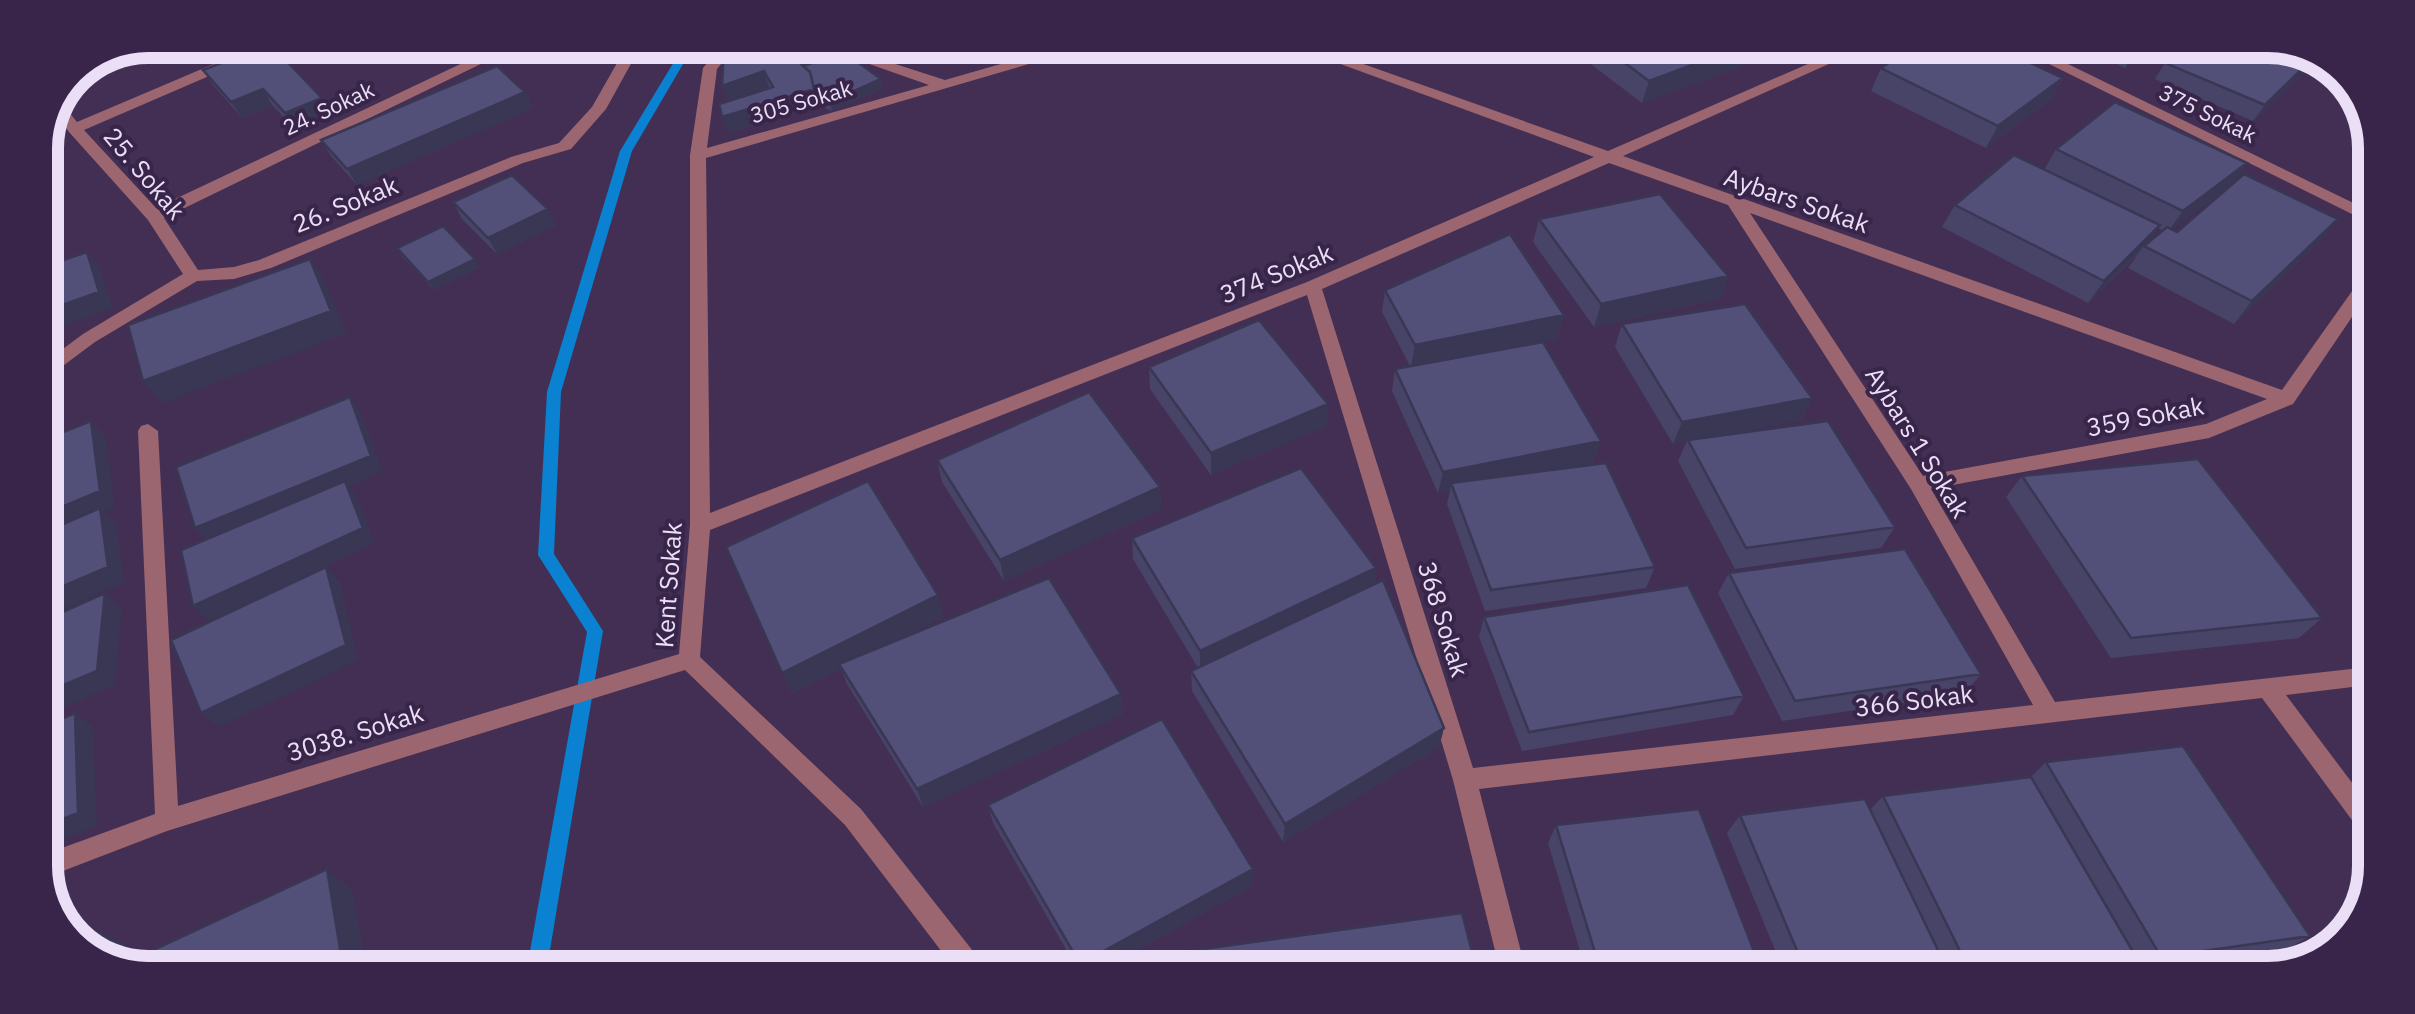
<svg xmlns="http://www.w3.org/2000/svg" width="2415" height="1014" font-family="'IBM Plex Sans',sans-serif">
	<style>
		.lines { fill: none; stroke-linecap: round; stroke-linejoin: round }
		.stream { fill: #0a81d1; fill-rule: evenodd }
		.street { fill: #9b6670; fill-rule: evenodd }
		.wall { fill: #474467; fill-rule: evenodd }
		.shaded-wall { fill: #393754 }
		.building { fill: #524f78; stroke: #393754; stroke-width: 2.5 }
		.labels { text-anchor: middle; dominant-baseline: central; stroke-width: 8; stroke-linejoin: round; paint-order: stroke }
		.far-street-label { font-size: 22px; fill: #eadff6; stroke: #382549 }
		.street-label { font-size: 25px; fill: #eadff6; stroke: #382549 }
		.rim { fill: none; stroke: #eadff6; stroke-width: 12 }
	</style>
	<rect width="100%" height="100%" fill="#432f54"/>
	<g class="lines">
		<!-- stream -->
		<path class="stream" d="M686,42H696L632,151L561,392L554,554L603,631L547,968H527L587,632L538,555L547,392L620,151Z"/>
		<!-- street -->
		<path class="street" d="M270,40L290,41L84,130L156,208L509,41H528L164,218L198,270L234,267L259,260L511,157L559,143L592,107L629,42H643L606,109L571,149L523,163L271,268L234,279L197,281L95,342L40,383V366L83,334L183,274L148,220L69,132L54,111L59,100L77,122Z
			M724,42H739L717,69L707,148L929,85L807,42L830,43L945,80L1074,43L1098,44L706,158L710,513L1307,282L1594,157L1286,44H1307L1608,151L1849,46H1869L1623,156L2282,390L2367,270L2373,268V286L2293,404L2209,438L1931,489L2055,702L2369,667V685L2286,695L2368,804V834L2360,831L2262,698L1479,789L1526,971H1500L1453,780L1307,295L710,530L700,657L861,809L980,960L984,969H955L845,825L685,670L167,831L42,879L40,856L155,814L138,431L141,426L148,424L158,431L178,806L679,654L690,525V155L703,68ZM1609,163L1728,205L1911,489L2033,705L1473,768L1322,289ZM1750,213L2267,399L2206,424L1923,476Z
			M2015,47H2033L2374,213V225Z"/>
	</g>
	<!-- wall -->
	<path class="wall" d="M844,43H885L874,52Z
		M1581,45L1748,46L1742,66L1642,103L1579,55Z
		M2080,47H2155L2125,68Z
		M833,56L881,79L883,88L832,111L819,105L728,133V102L722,86Z
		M2313,58L2302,74L2253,121L2155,79L2165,63Z
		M1881,68L2063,78L2050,100L1986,148L1871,91Z
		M203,70L332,114L295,129L273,106L242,118L214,86Z
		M525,92L533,108L357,185L331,156L321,140Z
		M2056,149L2247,163L2230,186L2172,229L2177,232L2338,219L2320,241L2234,324L2128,268L2139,253L2088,303L1942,227L1955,205L2044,170ZM2158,228L2162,230L2148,242Z
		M453,202L556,225L497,254L462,219Z
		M1539,219L1728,276L1720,299L1594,327L1533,242Z
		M397,248L480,267L434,290L403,257Z
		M1385,290L1564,315L1557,338L1472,355L1601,441L1593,463L1573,467L1655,567L1646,588L1485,611L1447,504L1450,491L1438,493L1392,391L1395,369L1410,366L1382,312Z
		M1622,324L1812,398L1801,420L1716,436L1895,527L1881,548L1735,569L1678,461L1687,441L1673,444L1615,347Z
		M1149,367L1328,404L1326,426L1211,475L1150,389Z
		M937,460L1160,487L1161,509L1004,581L942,482Z
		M2022,476L2322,618L2299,638L2111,658L2006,497Z
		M1132,538L1376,568L1373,585L1444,728L1439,747L1283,842L1192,691L1191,671L1198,668L1133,559Z
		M726,547L944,616L889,644L1121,694L1123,714L923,807L847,684L841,668L792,693Z
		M1729,573L1981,674L1964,694L1782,721L1718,593Z
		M1484,617L1744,696L1733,715L1522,751L1479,637Z
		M2046,762L2310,936L2282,952L2144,971L2146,974L1784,972L1727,833L1740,815L1870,810L1883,796L2031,777Z
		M988,805L1252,886L1101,970H1078L993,823Z
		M1556,825L1762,972L1586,971L1548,843Z"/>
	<!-- shaded-wall -->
	<path class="shaded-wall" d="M872,43H885L874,52Z
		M1743,46H1748L1742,66L1642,103L1649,81Z
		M2138,47H2155L2125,68Z
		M831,48L835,64L806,74L797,60Z
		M2313,58L2302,74L2253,121L2265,105Z
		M764,71L769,87L728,102L722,86Z
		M2063,78L2050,100L1986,148L1998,126Z
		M881,79L883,88L832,111L830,102Z
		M263,89L273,106L242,118L231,102Z
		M814,89L819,105L728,133L722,117Z
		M525,92L533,108L357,185L347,169Z
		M322,98L332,114L295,129L285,113Z
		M48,123L51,157L40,160V141Z
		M2247,163L2230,186L2167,233L2183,211Z
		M548,209L556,225L497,254L488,238Z
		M2338,219L2320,241L2234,324L2252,301Z
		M2160,225L2145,246H2144L2139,252L2088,303L2104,281Z
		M87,252L100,268L113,308L40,335V313Z
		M310,259L325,282L347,333L163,403L143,381Z
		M475,259L480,267L434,290L428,282Z
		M1728,276L1720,299L1594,327L1601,304Z
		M1564,315L1557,338L1411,367L1415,345Z
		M350,397L361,413L383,472L349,486L357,496L375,543L209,621L193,606L210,543L195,528Z
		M1812,398L1801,420L1673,444L1682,422Z
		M1328,404L1326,426L1211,475V453Z
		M91,421L106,437L115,507L104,512L116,524L125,582L40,619V516Z
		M1601,441L1593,463L1454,490L1451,483L1450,491L1438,493L1443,472Z
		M1160,487L1161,509L1004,581L1000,560Z
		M326,567L340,582L359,660L218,727L201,713Z
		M1376,568L1372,589L1200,671V651Z
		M105,593L122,608L115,685L40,718V695Z
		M938,595L944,616L792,693L782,673Z
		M1121,694L1123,714L923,807L917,789Z
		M75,713L93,727L97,826L40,849V828Z
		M1444,728L1439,747L1283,842L1285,824Z
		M327,869L353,890L366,967H343Z
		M1253,869L1252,886L1101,970H1081L1080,964Z
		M102,932L136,951V966H107L103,963Z"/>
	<!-- building -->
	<path class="building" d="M737,42H816L831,48L797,60L810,72L814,89L722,117L719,104L773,87L764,71L722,86L724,48Z
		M270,44L322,98L285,113L263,89L231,102L203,70Z
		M1601,45L1743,46L1649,81Z
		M1914,47H1996L2063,78L1998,126L1881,68Z
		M2183,48H2289L2313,58L2265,105L2165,63Z
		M833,56L859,63L881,79L830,102L816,96L810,72L803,66Z
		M497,66L525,92L347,169L321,140Z
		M2115,102L2247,163L2183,211L2056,149Z
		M2014,155L2160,225L2104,281L1955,205Z
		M2244,174L2338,219L2252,301L2144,246L2167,227L2177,232Z
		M512,175L548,209L488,238L453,202Z
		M1660,194L1728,276L1601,304L1539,219Z
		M443,226L475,259L428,282L397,248Z
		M1510,234L1564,315L1415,345L1385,290Z
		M87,252L99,292L40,313V268Z
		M310,259L331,311L143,381L128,325Z
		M1745,304L1812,398L1682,422L1622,324Z
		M1259,320L1328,404L1211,453L1149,367Z
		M1543,342L1601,441L1443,472L1395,369Z
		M1089,392L1160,487L1000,560L937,460Z
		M350,397L371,456L195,528L176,467Z
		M91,421L100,491L40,516V441Z
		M1828,421L1895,527L1746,548L1688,440Z
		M2198,459L2322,618L2131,638L2022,476Z
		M1606,463L1655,567L1491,590L1451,483Z
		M1301,468L1376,568L1200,651L1132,538Z
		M345,481L363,528L193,606L181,550Z
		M868,481L938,595L782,673L726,547Z
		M100,508L108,567L40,596V534Z
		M1905,549L1981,674L1795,701L1729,573Z
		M326,567L346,645L201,713L171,640Z
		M1049,578L1121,694L917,789L839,664Z
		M1383,580L1444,728L1285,824L1191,671Z
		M1688,585L1744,696L1529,732L1484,617Z
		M105,593L97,671L40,695V622Z
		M75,713L78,813L40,828V728Z
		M1162,719L1253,869L1080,964L988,805Z
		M2183,746L2310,936L2161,957L2046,762Z
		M2031,777L2146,974L1971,973L1883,796Z
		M1865,799L1949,973L1806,972L1740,815Z
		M1699,809L1762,972H1601L1556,825Z
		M327,869L343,967L119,966Z
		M1462,913L1477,971L1147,970L1146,957Z
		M102,932L103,963L77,943Z"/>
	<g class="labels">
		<!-- far-street labels -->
		<g class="far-street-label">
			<text transform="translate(801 101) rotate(-16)">305 Sokak</text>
			<text transform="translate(328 108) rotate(-25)">24. Sokak</text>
			<text transform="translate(2208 113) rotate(26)">375 Sokak</text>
		</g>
		<!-- street labels -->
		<g class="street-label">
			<text transform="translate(145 173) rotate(50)">25. Sokak</text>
			<text transform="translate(1797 200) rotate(19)">Aybars Sokak</text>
			<text transform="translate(345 204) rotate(-22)">26. Sokak</text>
			<text transform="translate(1276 273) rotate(-22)">374 Sokak</text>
			<text transform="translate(2145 416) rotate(-11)">359 Sokak</text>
			<text transform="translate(1918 442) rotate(58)">Aybars 1 Sokak</text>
			<text transform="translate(668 585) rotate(-86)">Kent Sokak</text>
			<text transform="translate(1444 619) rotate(73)">368 Sokak</text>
			<text transform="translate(1914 700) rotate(-7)">366 Sokak</text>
			<text transform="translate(355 732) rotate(-17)">3038. Sokak</text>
		</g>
	</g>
	<!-- crop -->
	<path d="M0 0H2415V1014H0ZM148 58H2268A90 90 0 0 1 2358 148V866A90 90 0 0 1 2268 956H148A90 90 0 0 1 58 866V148A90 90 0 0 1 148 58Z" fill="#382549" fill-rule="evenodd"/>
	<path class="rim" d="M148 58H2268A90 90 0 0 1 2358 148V866A90 90 0 0 1 2268 956H148A90 90 0 0 1 58 866V148A90 90 0 0 1 148 58Z"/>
</svg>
